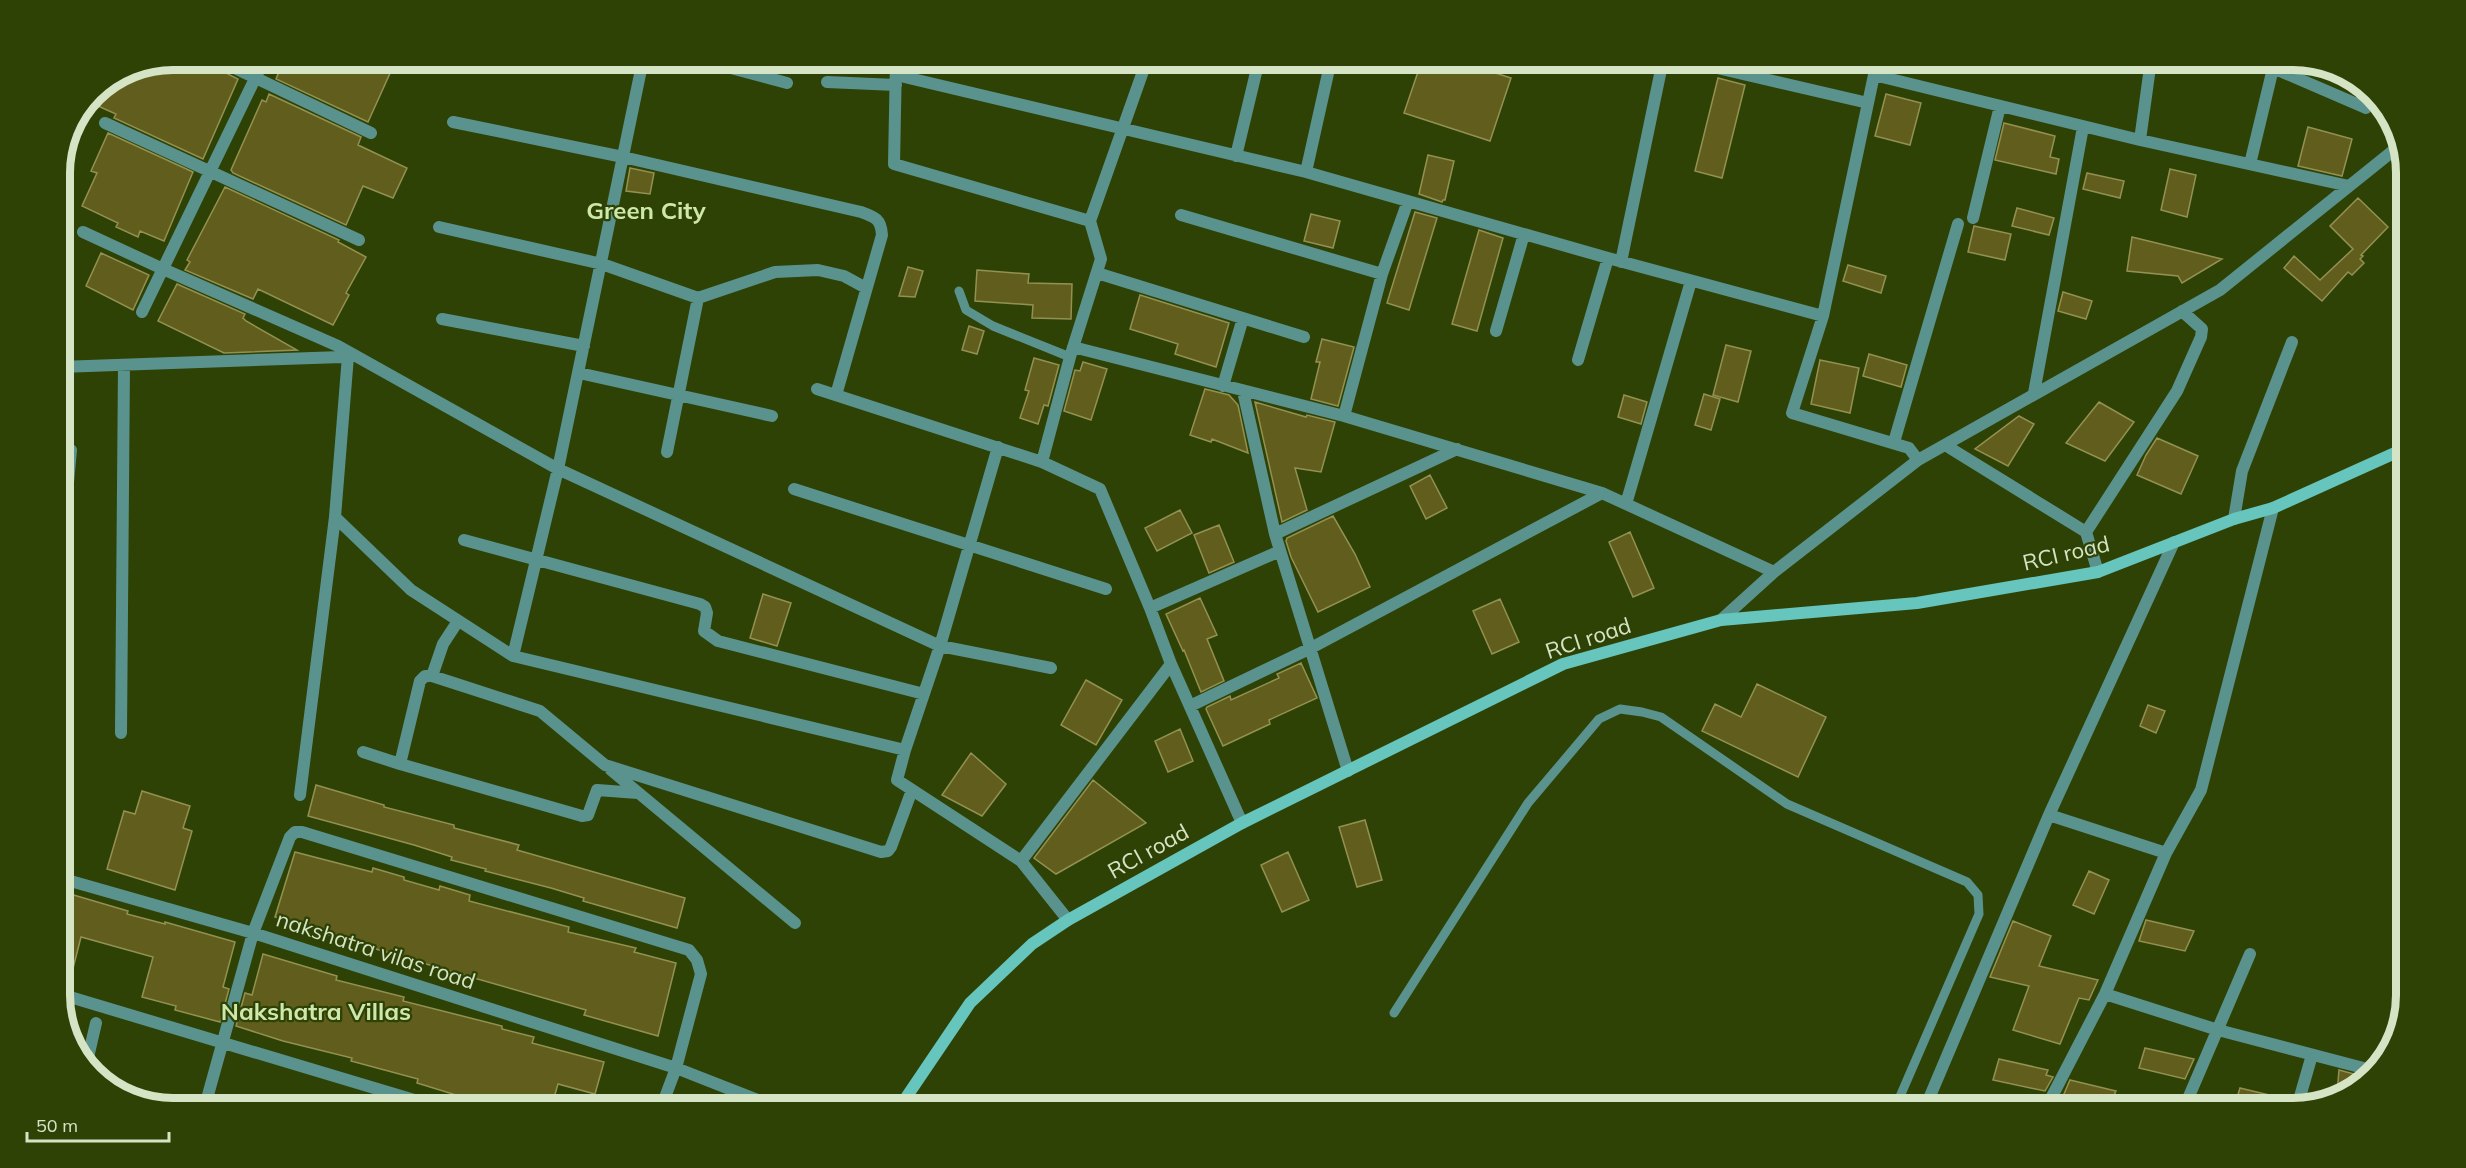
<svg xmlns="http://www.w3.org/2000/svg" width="2466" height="1168" font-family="Mulish,sans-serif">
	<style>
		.building { fill: #615e1d; stroke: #939152; stroke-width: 1.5 }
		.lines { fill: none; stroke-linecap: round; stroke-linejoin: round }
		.lane { stroke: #5a938d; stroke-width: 9 }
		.street { stroke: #5a938d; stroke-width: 12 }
		.secondary { stroke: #66c5bc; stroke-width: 12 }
		.labels { text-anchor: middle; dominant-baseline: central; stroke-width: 4.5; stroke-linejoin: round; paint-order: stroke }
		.street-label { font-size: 22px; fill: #d6e4c6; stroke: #2e4205 }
		.neighbourhood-label { font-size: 24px; font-weight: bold; fill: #cee8ab; stroke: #2e4205 }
		.rim { fill: none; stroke: #d6e4c6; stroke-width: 8 }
	</style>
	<rect width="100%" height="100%" fill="#2e4205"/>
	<!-- building -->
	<path class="building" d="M173,60H210L214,67L238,79L203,159L114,118L116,114L96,105L105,85L118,77L126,80L131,68Z
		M284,60H396L368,122L276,79Z
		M1422,60H1455L1511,78L1490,141L1404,113Z
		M1718,78L1745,85L1722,178L1695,171Z
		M269,94L361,137L358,145L407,168L393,198L363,186L346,225L233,173L231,170L262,100L266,102Z
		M1886,94L1921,103L1910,145L1875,136Z
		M2004,123L2055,136L2050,157L2059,159L2056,174L1995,160Z
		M2308,127L2352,139L2342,176L2298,166Z
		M108,133L193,172L164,241L140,231L138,237L116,227L118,223L82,206L97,173L91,171Z
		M1428,155L1454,161L1445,200H1443L1442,202L1419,194Z
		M630,168L654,173L650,194L626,191Z
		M2170,169L2196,175L2187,217L2161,210Z
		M2087,173L2124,181L2120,198L2083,189Z
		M225,187L339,240L338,242L366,257L346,293L349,295L333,325L258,289L253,299L185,270L190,262L187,260Z
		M2358,198L2388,227L2361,255L2363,256L2360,259L2364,263L2352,275L2348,272L2322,301L2284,268L2294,256L2320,280L2353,249L2330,226Z
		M2017,208L2054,218L2049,235L2012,226Z
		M1415,212L1437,218L1409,310L1387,303Z
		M1311,214L1340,221L1333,248L1304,241Z
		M1974,226L2011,234L2005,260L1968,252Z
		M1479,230L1503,238L1477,331L1452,324Z
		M2132,237L2222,259L2182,283L2178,276L2127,271Z
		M101,253L149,275L133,310L86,286Z
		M1848,265L1886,276L1881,293L1843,281Z
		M908,267L923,271L915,297L899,296Z
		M977,270L1029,274L1028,283L1072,284L1071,319L1032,318L1033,305L975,301Z
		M177,284L245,314L243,318L246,321L297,350L224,353L158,321Z
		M2063,292L2092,301L2086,319L2058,311Z
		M1140,295L1229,323L1216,367L1175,354L1178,344L1130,329Z
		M969,326L984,331L977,354L962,350Z
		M1322,339L1354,347L1338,406L1311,399L1320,362H1316Z
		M1726,345L1751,351L1738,402L1713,395Z
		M1869,354L1907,365L1901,387L1863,376Z
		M1034,358L1059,365L1048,406L1044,405L1038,424L1020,418L1029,391L1025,390Z
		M1820,360L1859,368L1850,413L1811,404Z
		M1083,362L1107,369L1091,420L1064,411L1075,370L1080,371Z
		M1205,389L1229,395L1238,405L1248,453L1212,439L1211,442L1190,435Z
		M1704,394L1720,399L1711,430L1695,425Z
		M1624,395L1647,402L1641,424L1618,417Z
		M1255,402L1306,417L1307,415L1335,422L1321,472L1295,468L1307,510L1282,522Z
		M2099,402L2134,422L2105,461L2066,443Z
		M2019,416L2034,424L2008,466L1975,449Z
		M2157,438L2198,456L2181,494L2137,475L2146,455Z
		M1430,475L1447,508L1426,519L1410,486Z
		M1180,510L1192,533L1157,551L1145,528Z
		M1333,516L1355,554L1370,587L1318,612L1291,557L1286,541L1287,538Z
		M1219,525L1234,562L1209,573L1194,535Z
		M1630,532L1654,588L1633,597L1609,542Z
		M763,594L791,603L777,646L750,638Z
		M1200,598L1217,635L1207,639L1224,681L1201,692L1184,650L1183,651L1166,614Z
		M1500,599L1519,642L1492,654L1473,611Z
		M1301,663L1317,698L1269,720L1270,724L1223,746L1206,709L1207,707L1230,696L1231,700L1279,678L1277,674Z
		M1086,680L1122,700L1096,745L1061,725Z
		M1757,684L1826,717L1798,777L1702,731L1715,704L1741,717Z
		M2148,705L2165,711L2156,733L2140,726Z
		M1180,729L1193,761L1168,772L1155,741Z
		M971,753L1006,784L982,816L942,795Z
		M1093,780L1146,823L1056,874L1034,858Z
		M316,785L384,805V807L454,825V828L519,845L517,850L685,898L677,928L583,901L584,898L551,888L485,871L486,869L451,860L452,857L414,845L308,816Z
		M142,791L190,806L183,828L192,831L175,890L107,869L124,811L135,814Z
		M1365,820L1382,880L1357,887L1339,827Z
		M295,852L372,872L373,868L404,877V880L439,890L440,886L470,895L469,901L569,927L568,932L636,948L634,952L676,963L658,1036L584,1015L586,1010L453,972L319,932L320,929L275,917Z
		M1288,852L1309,900L1282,912L1261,865Z
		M2089,871L2109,880L2094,914L2073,905Z
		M60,891L128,911L127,914L165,924V922L235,942L223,987L229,989L220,1022L175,1010L176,1006L142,997L153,957L81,937L68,988L60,986Z
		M2146,920L2194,931L2185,951L2139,941Z
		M2013,921L2051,936L2039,966L2098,980L2089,1000L2079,998L2060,1044L2013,1030L2029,986L1990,977Z
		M263,954L337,976L336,980L404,997L403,1001L502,1026V1029L534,1037L532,1043L604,1062L595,1094L558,1084L551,1108H511L482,1100V1103L417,1083L418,1079L351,1061L352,1058L283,1041L236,1026L245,993L252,995Z
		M2145,1048L2194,1059L2185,1079L2139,1068Z
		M1999,1059L2048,1070L2046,1075L2053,1077L2045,1091L1993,1080Z
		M2339,1070L2365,1077L2356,1089L2337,1094Z
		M2070,1080L2116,1091L2108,1108H2093L2061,1101Z
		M2240,1088L2290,1100L2289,1108H2234Z"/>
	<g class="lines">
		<!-- lane -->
		<path class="lane" d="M959,291L966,310L993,326L1070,357
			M1394,1013L1528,803L1599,719L1620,709L1642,712L1661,717L1787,804L1967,882L1978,895L1979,914L1895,1108"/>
		<!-- street -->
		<path class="street" d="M218,60L371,133
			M430,60H431
			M701,60L787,83
			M896,60L894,164L1090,221
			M1683,60L1868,103L1874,75L2140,140L2349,186
			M2273,68L2366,108
			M896,75L1306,172L1608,258L1823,316
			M1874,75L1876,60
			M827,82L896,85
			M1868,103L1823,316L1792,413L1909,448L1918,460
			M453,122L623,157L861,212C875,217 881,219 882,235L836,395
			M105,123L359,240
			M2140,140L2151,60
			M1236,156L1259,60
			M2250,164L2275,60
			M1306,172L1331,60
			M1181,215L1382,274
			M1973,218L2000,106
			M439,227L602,264L698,298L775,272L818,270L844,276L866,288
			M83,232L163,269L338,346L558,469L940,646L1051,668
			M1621,262L1663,60
			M1097,273L1304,337
			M142,312L264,60
			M442,319L584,346
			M1496,331L1524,234
			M1073,347L1344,416L1602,493L1774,572
			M1578,360L1608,258
			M60,367L342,357L348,356L349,352
			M579,373L772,416
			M1223,386L1243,318
			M817,389L1042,462L1100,489L1150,608L1171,664
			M1243,391L1275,534L1348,771
			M2034,393L2083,127
			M1344,416L1382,274L1408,201
			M1894,442L1958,224
			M1945,445L2086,532
			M998,447L940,646L905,750L897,780L1021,861L1171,664L1242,823
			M667,452L698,298
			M1042,462L1070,357L1101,259L1090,221L1147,60
			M794,489L1106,589
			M1626,504L1691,281
			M335,517L411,590L513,656L905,750
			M2234,519L2242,471L2292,342
			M1275,534L1457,449
			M464,540L700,604L705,607L707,613L704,631L718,641L924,694
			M60,569L71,450
			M2098,572L2086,532L2177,391L2201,337L2202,329L2182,311
			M1150,608L1280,551
			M1721,620L1774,572L1918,460L2220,290L2399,146
			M513,656L558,469L643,60
			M432,676L443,644L458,621
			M1190,706L1311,648L1602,493
			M2399,711L2406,681
			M121,733L124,365
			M363,752L400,764
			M611,770L795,923
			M638,793L597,790L588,815L582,816L400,764L420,681L425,676H432L540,711L605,765L881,852L888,851L891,847L912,790
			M300,795L335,517L348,356
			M2049,815L2166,853
			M1021,861L1068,920
			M60,878L253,933L676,1068L778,1108
			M60,994L441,1108
			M2105,994L2218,1030L2371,1070
			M86,1066L96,1023
			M208,1095L253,933L290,837L295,832H302L689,950L697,960L701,974L676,1068L661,1108
			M2297,1107L2312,1055
			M1925,1108L2049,815L2174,542
			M2046,1108L2105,994L2166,853L2201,790L2273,508
			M2184,1108L2250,954"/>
		<!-- secondary -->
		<path class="secondary" d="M899,1108L970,1003L1032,944L1068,920L1242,823L1563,664L1721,620L1917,603L2098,572L2234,519L2273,508L2406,448"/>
	</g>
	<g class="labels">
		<!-- street labels -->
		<g class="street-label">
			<text transform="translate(2066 553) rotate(-13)">RCI road</text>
			<text transform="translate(1588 638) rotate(-18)">RCI road</text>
			<text transform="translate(1148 851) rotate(-29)">RCI road</text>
			<text transform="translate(376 950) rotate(18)">nakshatra vilas road</text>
		</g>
		<!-- neighbourhood labels -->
		<g class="neighbourhood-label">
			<text x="646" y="210">Green City</text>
			<text x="316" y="1011">Nakshatra Villas</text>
		</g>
	</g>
	<!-- crop -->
	<path d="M0 0H2466V1168H0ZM173 70H2293A103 103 0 0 1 2396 173V995A103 103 0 0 1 2293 1098H173A103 103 0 0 1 70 995V173A103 103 0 0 1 173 70Z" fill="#2e4205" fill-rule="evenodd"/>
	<path class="rim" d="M173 70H2293A103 103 0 0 1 2396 173V995A103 103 0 0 1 2293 1098H173A103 103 0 0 1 70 995V173A103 103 0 0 1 173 70Z"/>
	<!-- scale -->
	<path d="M27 1132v9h142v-9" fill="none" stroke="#d6e4c6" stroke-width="3"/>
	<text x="36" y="1132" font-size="18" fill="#d6e4c6" stroke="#2e4205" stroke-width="4.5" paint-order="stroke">50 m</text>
</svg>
